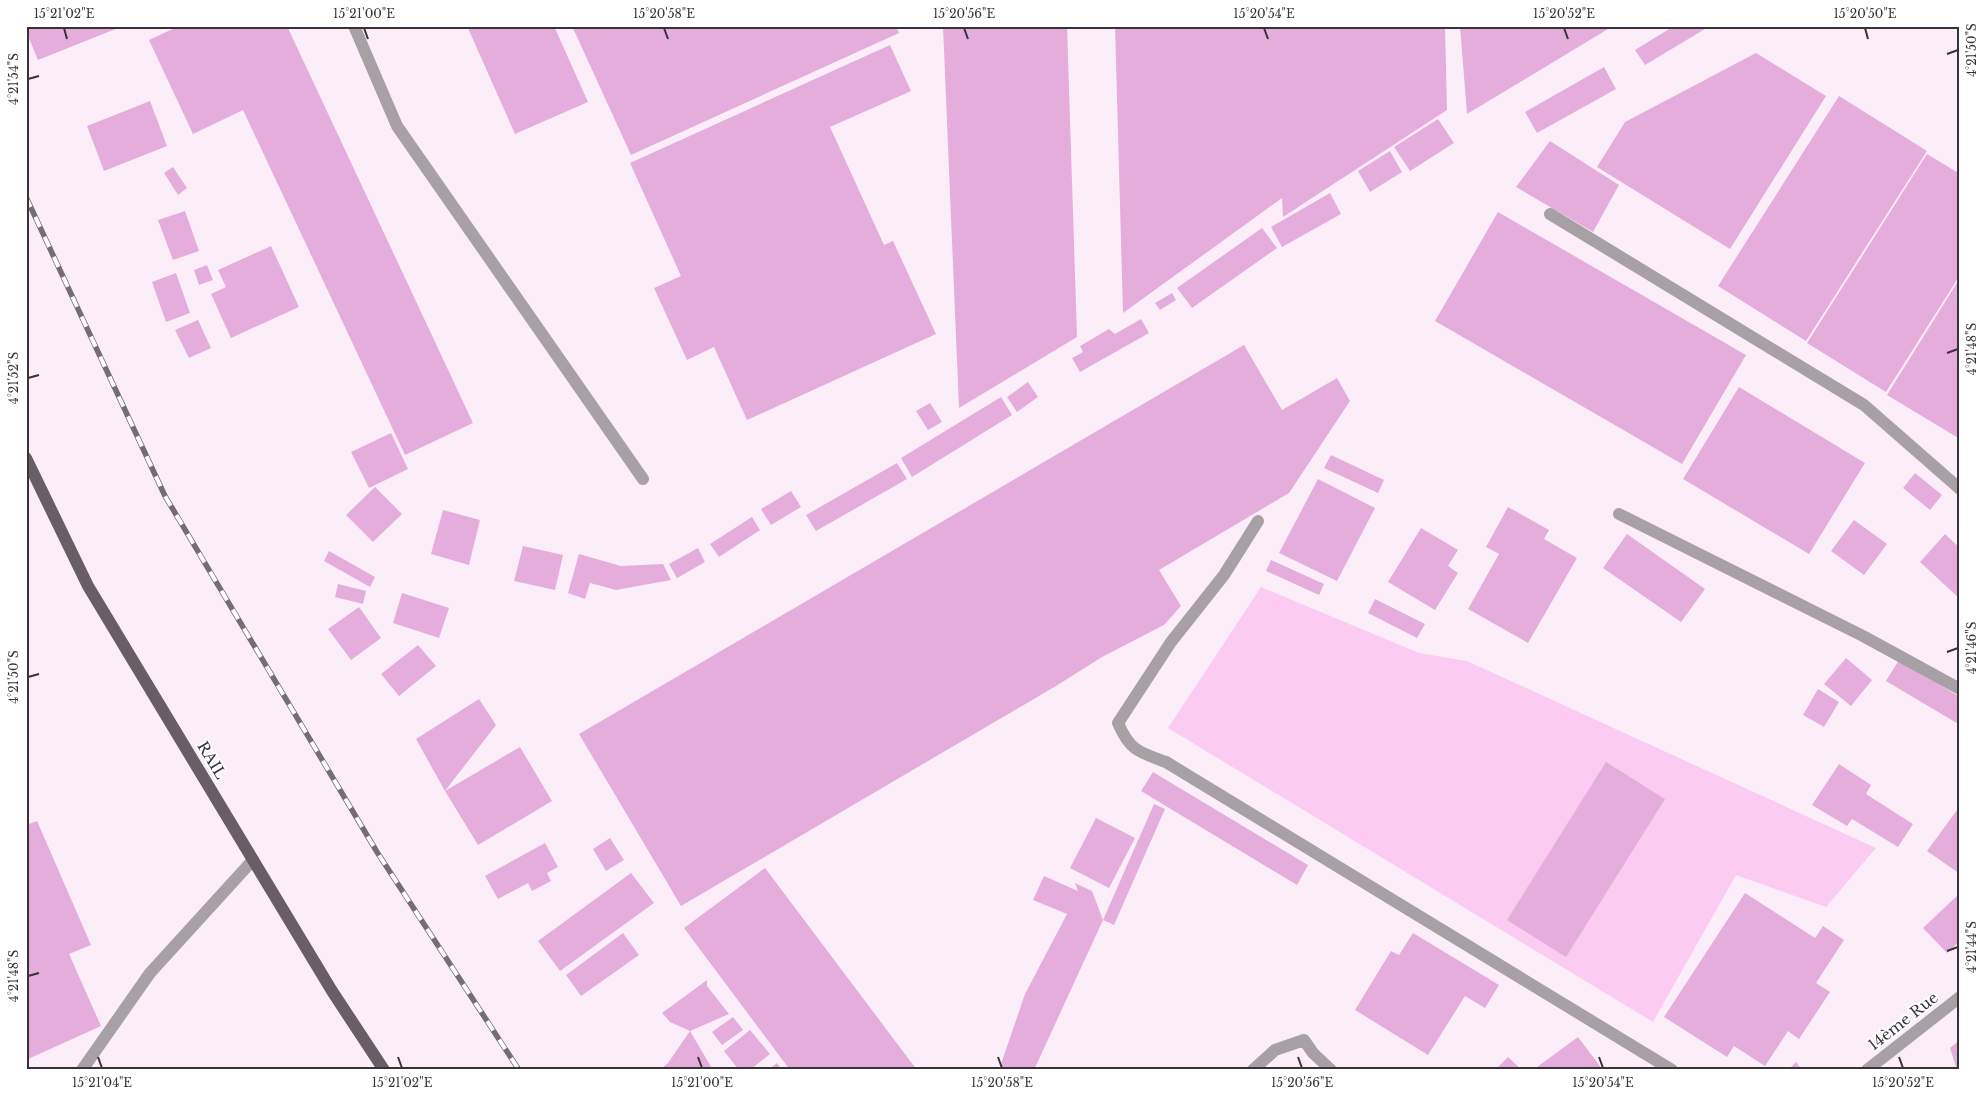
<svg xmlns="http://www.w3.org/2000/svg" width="1986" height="1096" font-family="'Libre Baskerville',serif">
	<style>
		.green { fill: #fbcbf2 }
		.building { fill: #e5addb }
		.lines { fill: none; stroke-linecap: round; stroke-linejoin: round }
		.minor { stroke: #a7a1a5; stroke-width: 12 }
		.major { stroke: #685e66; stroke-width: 12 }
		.rail-casing { stroke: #746d73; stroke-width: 5.5 }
		.rail { stroke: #fff; stroke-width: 4; stroke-dasharray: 11; stroke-linecap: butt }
		.ticks { fill: none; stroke: #383337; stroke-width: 2 }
		.labels { text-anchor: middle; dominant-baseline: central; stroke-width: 4; stroke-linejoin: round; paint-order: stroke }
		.street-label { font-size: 15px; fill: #383337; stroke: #fff }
		.neatline { fill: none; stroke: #383337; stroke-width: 2 }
		.ticks-label { font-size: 12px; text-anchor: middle; fill: #383337 }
	</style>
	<rect width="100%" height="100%" fill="#fbeef9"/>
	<!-- green -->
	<path class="green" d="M1261,587L1419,653L1467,661L1876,848L1826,907L1736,875L1653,1022L1168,728Z"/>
	<!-- building -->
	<path class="building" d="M26,26H123L38,60L26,31Z
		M179,26H287L473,423L405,455L243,110L193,134L149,40Z
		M467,26H554L588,102L515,134Z
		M572,26H896L899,33L631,155Z
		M943,26H1067L1077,337L959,408Z
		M1115,26H1445L1447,110L1283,217L1282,198L1123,313Z
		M1460,26H1613L1467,114Z
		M1674,26H1710L1645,65L1635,50Z
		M890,45L911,91L830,127L884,245L893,241L936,334L747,420L714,347L687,360L654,288L681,276L630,163Z
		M1756,53L1826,96L1730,249L1597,167L1625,122Z
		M1604,67L1616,89L1537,133L1525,112Z
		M1839,96L1927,151L1806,341L1718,286Z
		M150,101L167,146L104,171L87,126Z
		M1438,119L1454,143L1410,171L1394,147Z
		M1550,141L1619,185L1593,232L1516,187Z
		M1390,151L1402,172L1370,192L1358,171Z
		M1927,154L1960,174V275L1886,392L1807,343Z
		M173,167L187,188L178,195L164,173Z
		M1330,193L1341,214L1282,247L1271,227Z
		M185,211L199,251L173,260L158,220Z
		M1498,212L1746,355L1682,464L1435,321Z
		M1262,228L1277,248L1192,308L1177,288Z
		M271,246L299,307L231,338L211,294L226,287L218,270Z
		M207,265L213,280L199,285L194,270Z
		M176,273L190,313L166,322L152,282Z
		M1960,278V439L1887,395Z
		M1172,293L1176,300L1160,310L1155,303Z
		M1141,319L1149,333L1080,372L1072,358L1083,352L1080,346L1109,329L1115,334Z
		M198,320L211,348L189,358L175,330Z
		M1244,345L1282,410L1337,378L1350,401L1289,493L1159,570L1181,606L1164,625L1102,657L1056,686L681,906L579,734Z
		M1028,382L1038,397L1017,412L1007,397Z
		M1739,387L1865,463L1809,554L1683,479Z
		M1001,397L1012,415L912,477L901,458Z
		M930,403L942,422L928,430L916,411Z
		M391,433L408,469L369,488L351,452Z
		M1331,455L1384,480L1378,493L1324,468Z
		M897,463L907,479L816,531L806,515Z
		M1915,473L1942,495L1930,510L1903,488Z
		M1318,479L1375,508L1337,581L1279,553Z
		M375,487L402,514L373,542L346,515Z
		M791,491L801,507L771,525L761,509Z
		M1508,507L1549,530L1544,539L1577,558L1528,643L1468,609L1499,554L1486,547Z
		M443,510L480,520L469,565L431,554Z
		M752,517L760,530L719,557L710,544Z
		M1854,520L1887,544L1864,575L1831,551Z
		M1421,528L1458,550L1448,566L1458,573L1435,610L1388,582Z
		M1627,534L1705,589L1681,622L1603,568Z
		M1945,534L1960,548V599L1920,562Z
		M523,546L563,555L555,590L514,581Z
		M698,548L705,562L677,578L669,564Z
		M329,551L375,577L370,587L324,561Z
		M579,554L621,566L663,564L671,580L616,590L590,583L585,599L568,593Z
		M1271,560L1324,584L1319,595L1266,571Z
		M338,584L366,591L363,604L335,597Z
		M402,593L449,608L439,638L393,623Z
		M1375,599L1425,624L1417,638L1368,613Z
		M359,607L381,638L351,660L328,629Z
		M418,645L436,666L399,696L381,674Z
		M1846,658L1872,680L1851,706L1824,684Z
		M1899,660L1960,697V725L1886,681Z
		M1818,689L1839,702L1824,727L1803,715Z
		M479,699L496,725L445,791L520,747L552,801L478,845L445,791L416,739Z
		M1606,762L1665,799L1566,957L1507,920Z
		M1839,764L1871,785L1866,794L1913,824L1898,847L1852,819L1847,826L1812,805Z
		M1153,772L1308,865L1297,885L1141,791Z
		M1154,804L1165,809L1114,925L1103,920Z
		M1960,806V874L1927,851Z
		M1096,818L1135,838L1109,888L1070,868Z
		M37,821L91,945L69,954L101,1026L26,1060V825Z
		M610,838L624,860L606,871L593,849Z
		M545,843L558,867L547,873L551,881L532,891L528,883L498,899L485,876Z
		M765,868L917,1070H790L684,928Z
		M631,873L654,903L560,971L538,941Z
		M1044,876L1078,891L1075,883L1092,891L1103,920L1034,1070H999L1025,994L1067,914L1033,900Z
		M1745,893L1815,938L1823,926L1844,940L1816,983L1830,992L1799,1039L1788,1031L1765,1066L1734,1046L1727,1057L1664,1017Z
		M1960,893V941L1947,953L1923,928Z
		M623,933L639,955L581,996L566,975Z
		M1413,933L1499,985L1485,1008L1465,996L1428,1055L1355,1010L1391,951L1399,955Z
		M707,980V986L729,1014L690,1031L713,1070H660L668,1063L690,1031L670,1022L662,1013Z
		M733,1017L743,1030L722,1045L712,1032Z
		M750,1030L770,1054L750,1070H739L724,1051Z
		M1578,1037L1603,1070H1533Z
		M1960,1040V1070H1957L1950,1048Z
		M1508,1057L1522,1070H1495Z
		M1796,1062L1802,1070H1788Z
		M777,1063L782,1070H768Z"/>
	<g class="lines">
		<!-- minor -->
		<path class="minor" d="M354,26L397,126L643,479
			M1550,214L1864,405L1960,489
			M1619,514L1863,636L1960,689
			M1258,521L1224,575L1171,642L1118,723C1130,751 1139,752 1166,762L1672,1070
			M82,1070L150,973L253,860
			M1253,1070L1275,1050L1304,1040L1313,1053L1331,1070
			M1867,1070L1960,997"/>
		<!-- major -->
		<path class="major" d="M26,458L88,586L332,991L384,1070"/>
		<defs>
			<path id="rail" d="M26,197L165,496L377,852L519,1070"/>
		</defs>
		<!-- rail casing -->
		<use href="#rail" class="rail-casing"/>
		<!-- rail -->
		<use href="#rail" class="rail"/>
	</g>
	<!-- ticks -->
	<path class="ticks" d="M64,28L67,39M364,28L368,39M664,28L668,39M964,28L968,39M1264,28L1268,39M1564,28L1568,39M1865,28L1868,39M1947,54L1958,50M28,79L39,76M1947,353L1958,349M28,378L39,375M1947,652L1958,648M28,677L39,674M1947,951L1958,947M28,976L39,973M98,1057L102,1068M398,1057L402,1068M698,1057L702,1068M998,1057L1002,1068M1298,1057L1302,1068M1599,1057L1603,1068M1899,1057L1903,1068"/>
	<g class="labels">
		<!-- street labels -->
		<g class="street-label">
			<text transform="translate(212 760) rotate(59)">RAIL</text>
			<text transform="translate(1903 1021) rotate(-38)">14ème Rue</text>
		</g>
	</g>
	<!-- border -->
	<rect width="1986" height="1096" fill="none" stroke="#ffffff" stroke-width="55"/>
	<rect x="28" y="28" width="1930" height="1040" class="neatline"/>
	<g class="ticks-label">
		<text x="64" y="18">15°21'02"E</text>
		<text x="364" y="18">15°21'00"E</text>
		<text x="664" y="18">15°20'58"E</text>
		<text x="964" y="18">15°20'56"E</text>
		<text x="1264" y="18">15°20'54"E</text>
		<text x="1564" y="18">15°20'52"E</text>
		<text x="1865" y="18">15°20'50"E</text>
		<text transform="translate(1972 50) rotate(-90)" y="4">4°21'50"S</text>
		<text transform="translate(14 79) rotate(-90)" y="4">4°21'54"S</text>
		<text transform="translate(1972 349) rotate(-90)" y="4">4°21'48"S</text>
		<text transform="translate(14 378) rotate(-90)" y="4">4°21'52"S</text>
		<text transform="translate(1972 648) rotate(-90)" y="4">4°21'46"S</text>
		<text transform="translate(14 677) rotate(-90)" y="4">4°21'50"S</text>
		<text transform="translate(1972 947) rotate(-90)" y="4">4°21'44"S</text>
		<text transform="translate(14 976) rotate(-90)" y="4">4°21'48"S</text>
		<text x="102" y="1087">15°21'04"E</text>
		<text x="402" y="1087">15°21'02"E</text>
		<text x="702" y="1087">15°21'00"E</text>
		<text x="1002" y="1087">15°20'58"E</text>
		<text x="1302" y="1087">15°20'56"E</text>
		<text x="1603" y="1087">15°20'54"E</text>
		<text x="1903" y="1087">15°20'52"E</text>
	</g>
</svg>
